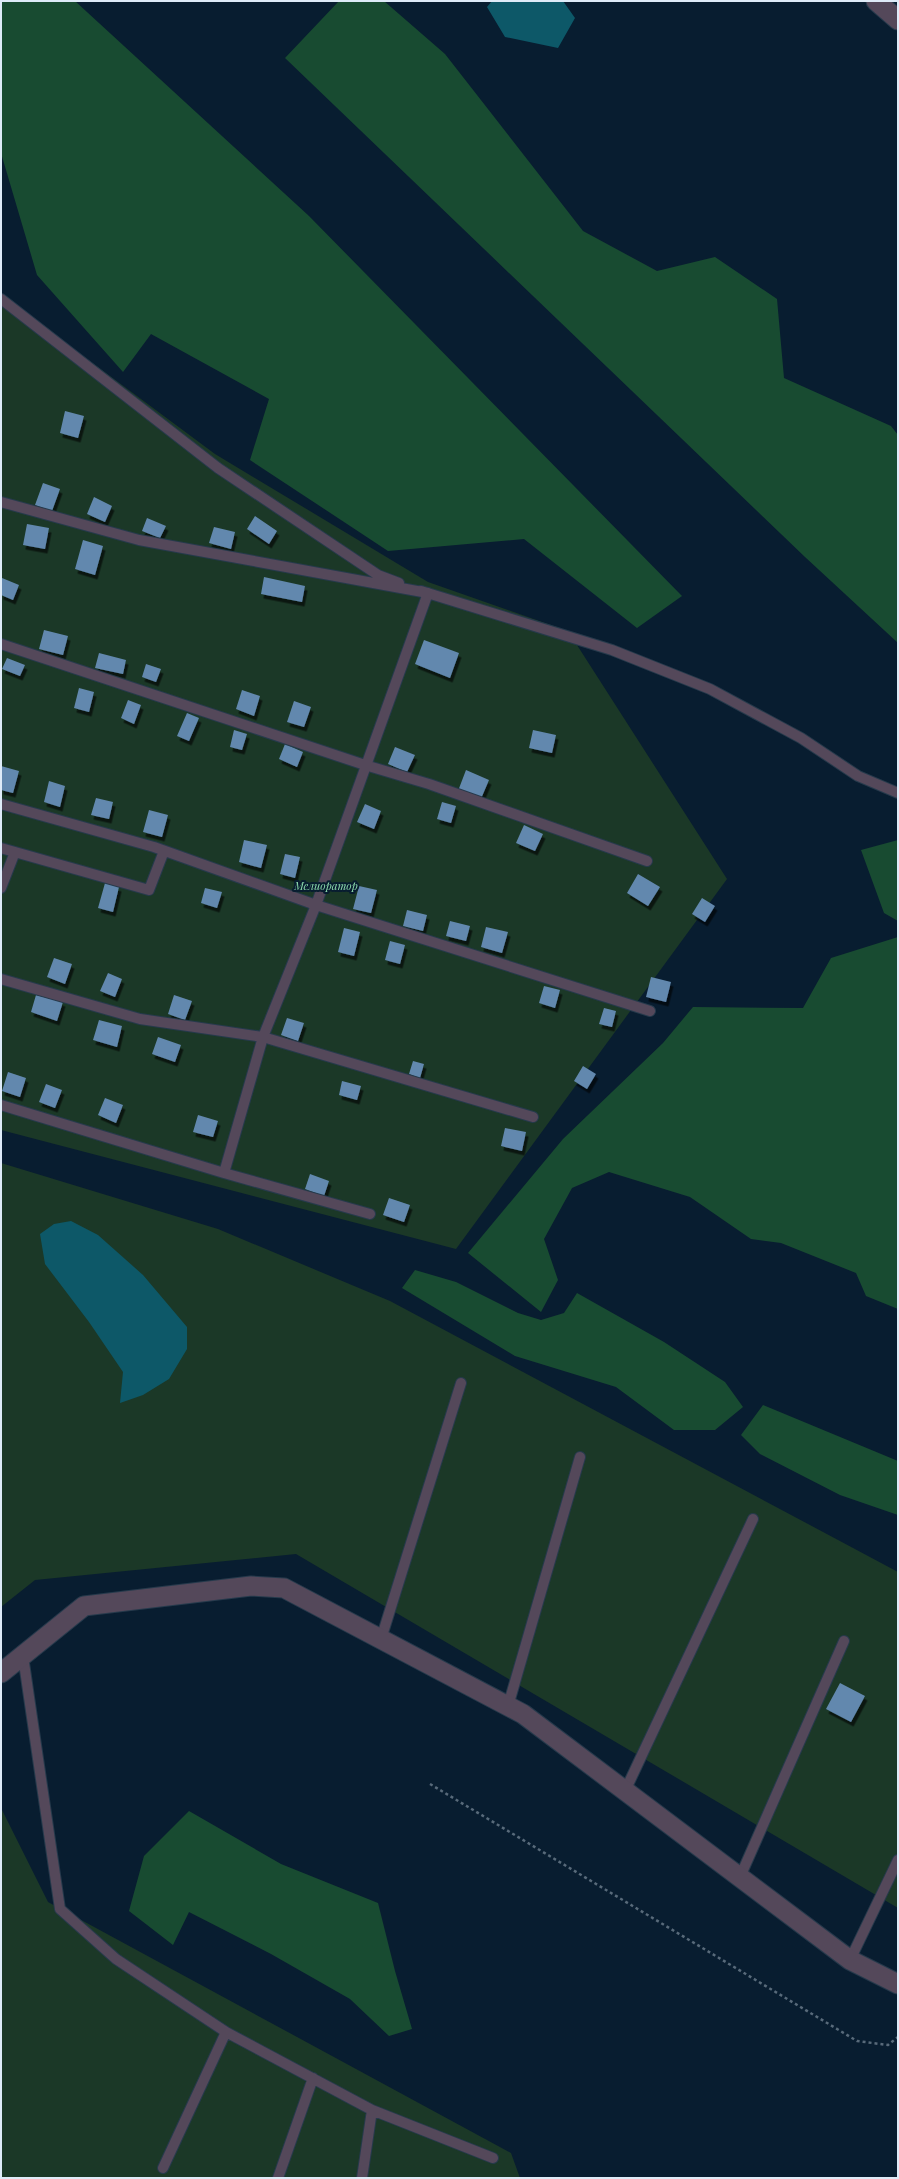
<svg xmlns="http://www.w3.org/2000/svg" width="899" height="2179" font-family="'Playfair Display',serif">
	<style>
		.green { fill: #1b3827 }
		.forest { fill: #184b31 }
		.water { fill: #0d5868 }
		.building { fill: #6288ae; filter: url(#shadow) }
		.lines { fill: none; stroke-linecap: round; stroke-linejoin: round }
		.lane-casing { stroke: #263a4c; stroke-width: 12 }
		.street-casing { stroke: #263a4c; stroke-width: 21 }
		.path { stroke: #586a7a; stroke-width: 2.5; stroke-dasharray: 3 3; stroke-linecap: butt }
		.lane { stroke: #54485a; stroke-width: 10 }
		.street { stroke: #54485a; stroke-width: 19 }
		.labels { text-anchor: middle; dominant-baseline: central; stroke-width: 4; stroke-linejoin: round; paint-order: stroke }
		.park-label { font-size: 11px; font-style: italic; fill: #8edcae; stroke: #081d30 }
	</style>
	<defs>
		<filter id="shadow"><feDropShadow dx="2.5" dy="4.5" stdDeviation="0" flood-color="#0009"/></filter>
	</defs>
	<rect width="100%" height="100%" fill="#081d30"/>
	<!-- green -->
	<path class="green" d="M1,295L215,454L428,582L568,631L727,879L456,1249L1,1130Z
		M1,1163L218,1229L390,1301L898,1572V1908L296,1554L35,1580L1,1607Z
		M1,1808L48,1902L511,2153L520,2178H1Z"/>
	<!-- forest -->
	<path class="forest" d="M1,1H75L309,216L682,596L637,628L524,539L388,551L250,460L269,399L151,334L123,372L37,275L1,153Z
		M339,1H384L445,54L583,231L657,271L715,257L777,299L784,378L891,426L898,435V643L805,557L285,58Z
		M898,840V921L884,913L861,850Z
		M898,937V1309L866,1296L856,1273L781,1243L751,1239L690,1197L609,1172L572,1188L544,1239L558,1280L541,1312L468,1253L563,1139L663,1043L693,1007L803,1008L831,958Z
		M415,1270L456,1282L518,1313L541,1320L564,1313L577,1293L664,1342L725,1382L743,1407L715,1430H674L616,1387L515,1356L402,1288Z
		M763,1405L898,1461V1515L840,1495L760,1454L741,1435Z
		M189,1811L281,1864L378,1903L395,1971L412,2029L389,2036L350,1999L271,1954L189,1912L173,1945L129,1911L144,1856Z"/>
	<!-- water -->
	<path class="water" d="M492,1H563L575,18L558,48L505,37L487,7Z
		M71,1221L98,1235L143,1275L187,1327V1349L169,1379L143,1395L120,1403L123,1372L89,1322L45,1264L40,1234L54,1224Z"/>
	<!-- building -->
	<path class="building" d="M65,411L84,416L78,438L60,433Z
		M43,483L60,489L52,511L35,505Z
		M94,497L112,506L105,522L87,514Z
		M255,516L277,531L269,544L247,529Z
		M147,518L166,526L160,538L142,531Z
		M27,524L49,528L45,549L23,545Z
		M214,527L235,532L231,549L209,543Z
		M83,540L103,546L95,575L75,569Z
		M264,577L305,586L302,602L261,594Z
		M2,578L19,585L13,600L1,595Z
		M44,630L68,636L63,655L39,649Z
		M424,640L459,653L450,678L415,664Z
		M99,653L126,660L123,674L95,668Z
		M7,658L25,665L20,676L2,669Z
		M146,664L161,669L156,682L142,677Z
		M79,688L94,692L89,712L74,708Z
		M242,690L260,696L254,716L236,709Z
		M128,700L141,705L134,724L121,718Z
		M294,701L311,707L304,727L287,722Z
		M187,713L199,718L189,741L177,736Z
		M234,730L247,734L242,750L230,747Z
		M533,730L556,735L552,753L529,748Z
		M285,744L303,752L297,767L279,759Z
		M395,747L415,755L407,772L388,764Z
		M1,766L19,771L13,793L1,790Z
		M466,770L489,780L480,801L458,791Z
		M49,781L65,786L60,807L44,802Z
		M96,798L113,802L109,819L91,815Z
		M442,802L456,806L451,823L437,819Z
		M365,804L381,811L374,829L357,822Z
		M149,810L168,815L162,837L143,832Z
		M524,825L543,834L535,851L516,843Z
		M244,840L267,845L261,868L239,862Z
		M285,854L300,857L295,878L280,874Z
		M638,874L660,887L648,906L627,893Z
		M105,883L119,887L113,912L98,908Z
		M359,886L377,890L371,913L353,909Z
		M205,888L222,892L217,908L201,903Z
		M702,898L715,906L705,922L692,914Z
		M407,910L427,915L423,931L403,926Z
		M450,921L470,926L466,941L446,936Z
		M486,927L508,932L502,953L481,947Z
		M344,928L360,932L354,956L338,952Z
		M390,941L405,945L400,964L385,960Z
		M54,958L72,964L65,984L47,977Z
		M108,973L122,979L115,997L100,991Z
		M651,977L671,982L666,1002L646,997Z
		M544,986L560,990L555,1008L539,1003Z
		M36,995L63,1002L57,1021L31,1012Z
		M174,995L192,1001L185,1020L168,1014Z
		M604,1008L616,1011L612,1027L599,1024Z
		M287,1018L304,1023L298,1041L281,1035Z
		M99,1020L122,1026L117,1047L93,1040Z
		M158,1037L181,1045L175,1062L152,1054Z
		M413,1061L424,1064L420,1078L409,1074Z
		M583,1066L596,1074L587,1089L574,1081Z
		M8,1072L26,1078L20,1097L2,1091Z
		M342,1081L361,1086L357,1100L339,1095Z
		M46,1084L62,1090L55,1108L39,1102Z
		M105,1098L123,1105L116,1123L98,1115Z
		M198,1115L218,1121L213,1137L193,1132Z
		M505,1128L526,1132L522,1151L501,1146Z
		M310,1174L329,1181L324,1196L305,1189Z
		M389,1198L410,1205L404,1222L383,1215Z
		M840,1683L865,1696L851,1722L826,1709Z"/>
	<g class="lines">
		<defs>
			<path id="lane" d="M1,299L218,468L378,575L399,583
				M1,502L139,540L428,593L316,905L263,1037L224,1173
				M421,591L612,650L710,689L801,738L858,776L898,793
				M1,644L365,765L429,784L647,861
				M1,804L154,847L316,905L650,1011
				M1,848L149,890L164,851
				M1,888L15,852
				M1,979L140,1019L263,1037L533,1117
				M1,1105L224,1173L370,1214
				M381,1639L461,1383
				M23,1656L60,1909L116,1959L226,2032L372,2110L493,2158
				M508,1706L580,1457
				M625,1791L753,1519
				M740,1877L844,1641
				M850,1960L898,1860
				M163,2168L226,2032
				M278,2178L313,2078
				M362,2178L372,2110"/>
			<path id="street" d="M876,1L898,20
				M1,1673L84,1606L251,1586L284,1588L523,1714L850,1960L898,1984"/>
		</defs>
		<!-- lane casing -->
		<use href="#lane" class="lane-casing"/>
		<!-- street casing -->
		<use href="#street" class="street-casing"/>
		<!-- path -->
		<path class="path" d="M430,1784L857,2041L888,2045L898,2037"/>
		<!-- lane -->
		<use href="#lane" class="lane"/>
		<!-- street -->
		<use href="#street" class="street"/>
	</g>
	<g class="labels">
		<!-- park labels -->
		<g class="park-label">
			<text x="326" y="885">Мелиоратор</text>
		</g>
	</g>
	<!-- border -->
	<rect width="899" height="2179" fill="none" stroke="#deebf8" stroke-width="4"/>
</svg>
